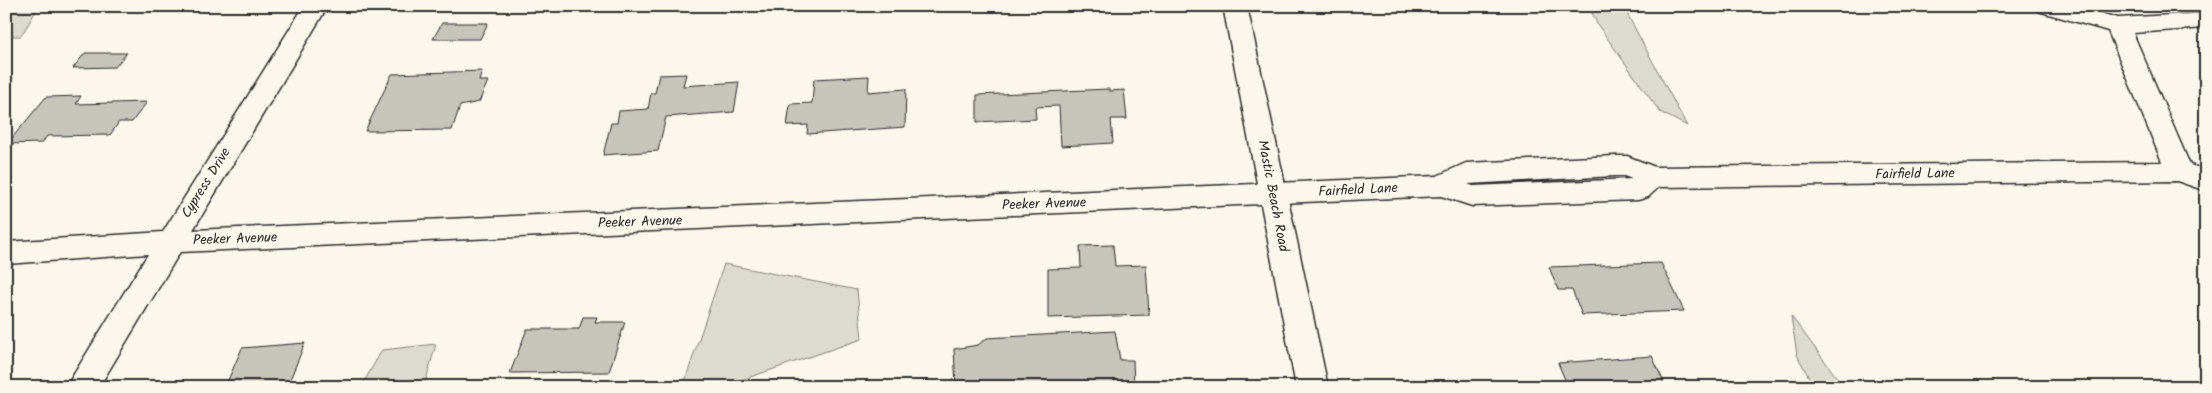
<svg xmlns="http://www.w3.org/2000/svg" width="2212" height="393" font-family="Kalam,sans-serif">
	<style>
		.green { fill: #dddad0; stroke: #84827e }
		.building { fill: #c7c4bc; stroke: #2b2b2b }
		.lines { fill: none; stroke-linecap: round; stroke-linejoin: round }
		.street-casing { stroke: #2b2b2b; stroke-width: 3 }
		.secondary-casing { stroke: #2b2b2b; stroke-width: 3 }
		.street { fill: #fbf7ec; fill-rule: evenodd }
		.secondary { fill: #fbf7ec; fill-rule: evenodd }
		.labels { text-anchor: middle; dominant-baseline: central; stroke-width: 4; stroke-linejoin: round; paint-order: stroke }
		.street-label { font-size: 14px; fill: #2b2b2b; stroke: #fbf7ec }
	</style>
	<rect width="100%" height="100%" fill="#fbf7ec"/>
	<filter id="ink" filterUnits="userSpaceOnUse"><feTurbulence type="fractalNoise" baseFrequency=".02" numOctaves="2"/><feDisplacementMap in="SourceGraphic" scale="10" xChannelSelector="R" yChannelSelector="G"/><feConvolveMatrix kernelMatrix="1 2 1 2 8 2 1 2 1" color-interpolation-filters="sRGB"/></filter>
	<g filter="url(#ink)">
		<!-- green -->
		<path class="green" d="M6,6H39L21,36H6Z
			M1589,6H1623L1687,126L1660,112L1597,24Z
			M724,264L857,290L862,339L721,387H683Z
			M1791,316L1844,387H1814L1797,355Z
			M436,344L424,387H361L382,350Z"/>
		<!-- building -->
		<path class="building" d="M409,6H452L451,10L406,12Z
			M442,23H488L480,39H433Z
			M85,53H127L115,67L73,68Z
			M482,71L479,81H488L479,102L460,106L452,130L365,131L392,74Z
			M686,74L683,86L739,82L734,112L666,117L658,151L603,155L611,123H617L619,111L648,109L651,93H655L659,75Z
			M869,76L868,92L906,89L905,127L807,134L808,125L787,126L790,104L812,103L814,79Z
			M1109,89V91L1124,90L1127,119H1111L1113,143L1061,146L1059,106L1035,107L1036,119L977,122V95Z
			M81,96L76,104L147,102L132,122H119L110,135L47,136L42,143L7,144L46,97Z
			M1113,245L1115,266L1146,265L1149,315L1048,318V269L1081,268L1080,246Z
			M1661,263L1684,311L1582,315L1572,290H1558L1549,267Z
			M583,317H597L595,322H625L609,372L510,373L527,329H579Z
			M1115,331L1120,360H1133L1134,387H956L954,349L978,345L987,338Z
			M305,343L287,387H225L242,348Z
			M1652,356L1666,387H1568L1558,363Z"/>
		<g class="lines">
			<defs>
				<path id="street" d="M304,6H328L193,230L1437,176L1466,163L1615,156H1627L1655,167L2162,162L2108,31L2038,11L2034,6H2074L2118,18L2206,13V28L2133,33L2190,165L2206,170V191L2177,181L1659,187L1648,197L1638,200L1472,206L1441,196L180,252L99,387H66L148,254L6,264V242L163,232ZM1615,176H1624L1632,179L1473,186L1468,184Z"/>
				<path id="secondary" d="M1223,6H1247L1328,387H1296Z"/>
			</defs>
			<!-- street casing -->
			<use href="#street" class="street-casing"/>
			<!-- secondary casing -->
			<use href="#secondary" class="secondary-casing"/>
			<!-- street -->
			<use href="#street" class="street"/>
			<!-- secondary -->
			<use href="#secondary" class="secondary"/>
		</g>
	</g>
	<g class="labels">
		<!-- street labels -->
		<g class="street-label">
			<text transform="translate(1915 174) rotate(-1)">Fairfield Lane</text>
			<text transform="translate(206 183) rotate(-58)">Cypress Drive</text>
			<text transform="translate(1358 190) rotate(-3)">Fairfield Lane</text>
			<text transform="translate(1273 196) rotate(79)">Mastic Beach Road</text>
			<text transform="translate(1044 204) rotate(-2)">Peeker Avenue</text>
			<text transform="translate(640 222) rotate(-2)">Peeker Avenue</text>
			<text transform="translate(235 239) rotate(-2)">Peeker Avenue</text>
		</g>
	</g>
	<!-- margin -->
	<rect width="2212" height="393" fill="none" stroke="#fbf7ec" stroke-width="25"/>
	<rect x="12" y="12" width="2187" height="368" fill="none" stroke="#2b2b2b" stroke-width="2" filter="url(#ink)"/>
</svg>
